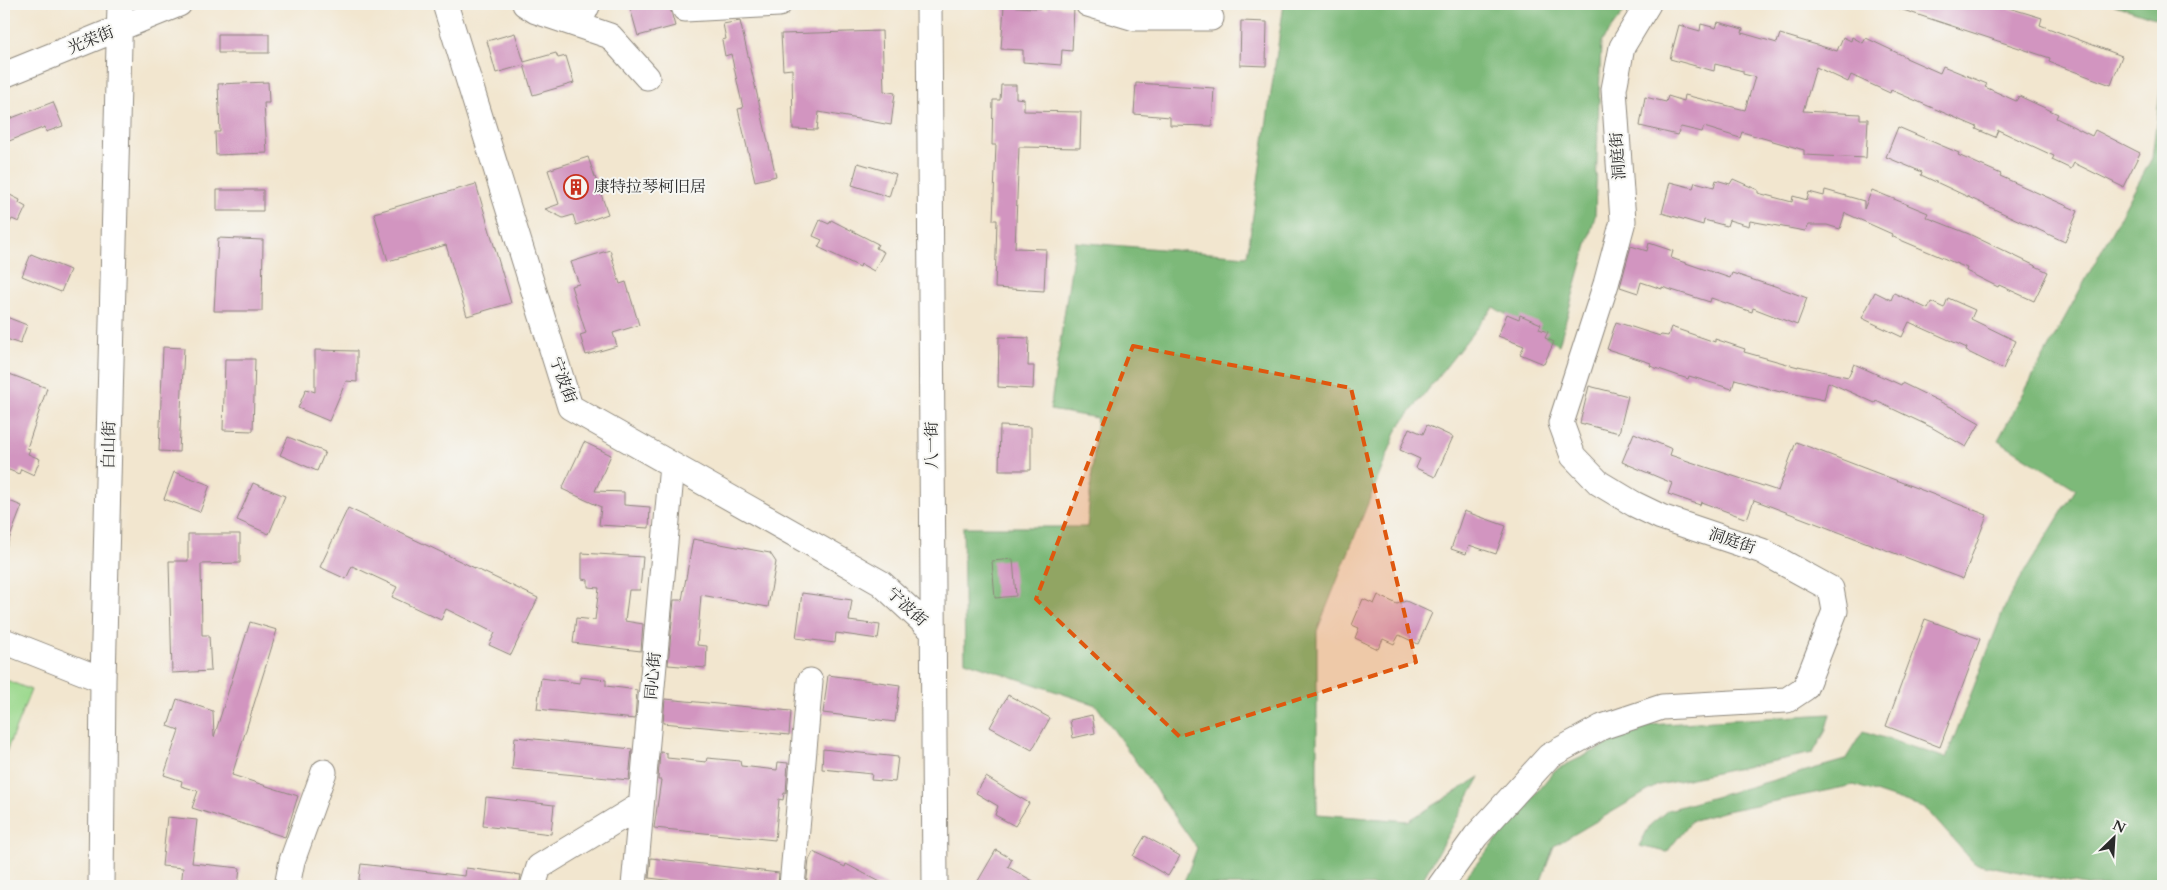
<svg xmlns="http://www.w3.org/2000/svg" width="2167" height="890" font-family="Cardo,'Noto Serif SC',serif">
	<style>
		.green { fill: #9cd98e; stroke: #64825c }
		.forest { fill: #7db979; stroke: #547252 }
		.building { fill: #d295c0 }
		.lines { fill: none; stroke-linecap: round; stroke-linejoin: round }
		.minor-casing { stroke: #8e887d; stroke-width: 27 }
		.minor { stroke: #fff; stroke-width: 25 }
		.marked { fill: #df570e; fill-opacity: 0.2; stroke: #df570e; stroke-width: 4; stroke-dasharray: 10 6; stroke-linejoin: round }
		.labels { text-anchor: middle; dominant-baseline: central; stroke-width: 4; stroke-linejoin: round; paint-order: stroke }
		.street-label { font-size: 16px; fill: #2b2b2b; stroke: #f6f6f2 }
		.poi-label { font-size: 16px; fill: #2b2b2b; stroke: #f6f6f2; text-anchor: start }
	</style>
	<rect width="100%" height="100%" fill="#f6f6f2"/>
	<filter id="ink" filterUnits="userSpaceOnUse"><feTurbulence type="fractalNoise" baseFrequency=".02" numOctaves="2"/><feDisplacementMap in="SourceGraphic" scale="10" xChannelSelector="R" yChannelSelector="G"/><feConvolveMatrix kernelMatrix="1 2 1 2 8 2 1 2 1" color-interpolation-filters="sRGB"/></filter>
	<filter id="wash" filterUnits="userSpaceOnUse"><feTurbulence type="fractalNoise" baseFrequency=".0096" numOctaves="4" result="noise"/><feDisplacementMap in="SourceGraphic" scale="20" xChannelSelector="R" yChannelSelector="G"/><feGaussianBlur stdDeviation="1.12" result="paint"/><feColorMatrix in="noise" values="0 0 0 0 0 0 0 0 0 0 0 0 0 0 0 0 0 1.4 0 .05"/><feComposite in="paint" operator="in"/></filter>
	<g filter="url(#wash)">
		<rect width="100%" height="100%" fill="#f2e6cf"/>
		<!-- green -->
		<path class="green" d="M4,679L31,690L4,757Z"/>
		<!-- forest -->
		<path class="forest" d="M1284,4H1630L1601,42L1595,216L1559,345L1493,307L1398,428L1317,631V814L1408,821L1480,777L1419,886L1183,885L1197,848L1096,705L965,661L963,527H1087L1097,418L1050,410L1075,242L1247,256Z
			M2112,4H2163V21Z
			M2163,66V886H2090L1974,863L1926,809L1854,785L1726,811L1691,821L1667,852L1639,846L1650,825L1668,810L1845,760L1863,731L1946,758L2008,599L2076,489L1998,440L2152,158Z
			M1830,714L1825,732L1813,753L1658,785L1554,846L1539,886H1458L1555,770L1648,725Z"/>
		<g id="blocks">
			<!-- building -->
			<path class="building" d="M629,4H669L675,26L638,36Z
				M1895,4H1996L2042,18L2040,25L2122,56L2111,85L2049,62L2050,58L1894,7Z
				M1004,6L1048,9V6L1074,8L1072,51L1062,50L1061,65L1023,62V50L1001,49Z
				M740,21L776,176L755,181L738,109L743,108L731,54L725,56L722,40L726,39L723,24Z
				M1241,21L1267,22L1266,66L1240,65Z
				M1718,22L1743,29L1742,33L1777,43L1780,34L1837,51L1843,37L1851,41L1852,37L1863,43L1866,38L1906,57V58L1940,73L1943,66L1987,84L1985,87L2016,101L2019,96L2058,114L2056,118L2092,136L2095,130L2140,153L2123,187L2074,163L2071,169L2052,160L2054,156L1998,130L1995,137L1976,129L1977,127L1891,90L1890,93L1851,75L1848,82L1816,67L1803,111L1860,114V119H1868L1866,158L1804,155V150L1742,132L1740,138L1704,127L1702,132L1681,127L1677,135L1640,126L1645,97L1666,102L1668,96L1684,101L1685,95L1745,110L1755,77L1743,74V71L1715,64L1714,71L1670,59L1679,25L1700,31L1701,24L1716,28Z
				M882,31L884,91L895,93L891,125L819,112L817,130L793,129L792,69L783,70L781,34Z
				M515,33L524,62L556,53L558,58L566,56L574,83L533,95L524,65L496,73L487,41Z
				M218,34H269V53H218Z
				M268,82L269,103H264L267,153L216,155L215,132H220L218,84Z
				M1136,83L1214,88L1212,126L1170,125V117L1134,114Z
				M1001,85H1016V98L1024,99V111L1081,112L1080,148L1019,147L1015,248L1046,249L1044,291L995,288L997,220H993L996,145H992L993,100H1000Z
				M53,102L63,126L46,132L45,127L4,143V121Z
				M1898,127L1959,153L1958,155L2001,174L2000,176L2078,211L2065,242L1921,175L1922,172L1886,157Z
				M588,157L608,214L576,225L573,215L563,218L545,209L559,204L548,170Z
				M858,163L896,174L889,197L852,185Z
				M1733,179L1758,190V193L1792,202L1793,196L1807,200L1809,192L1824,196L1825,190L1864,201V209L1872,190L1928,213L1926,217L1969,234L2048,272L2034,301L1999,285L1998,287L1966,271L1967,268L1891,236L1892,234L1845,213L1840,229L1827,225H1809L1805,231L1750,221L1749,226L1729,220L1727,226L1704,220L1703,225L1662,213L1670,182L1693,188L1695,182L1714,187L1716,180L1730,184Z
				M476,184L511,303L467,316L446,245L388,261L374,213Z
				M217,190H263V211H217Z
				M4,192L20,200L19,203L26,207L19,222L12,219L4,235Z
				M820,220L829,224L831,220L878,244L876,248L884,252L874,271L861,264L860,267L818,247L822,240L813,236Z
				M218,238L263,240L262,311H214Z
				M1649,243L1673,251L1671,258L1730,278L1732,273L1772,286V285L1807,298L1797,325L1753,308L1752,312L1711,298L1710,302L1662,287V289L1641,282L1638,293L1620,287L1631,246L1647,251Z
				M610,250L620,284L626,282L639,325L613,333L617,346L586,355L580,335L586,333L571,286L579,284L571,262Z
				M31,254L70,270L61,292L22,276Z
				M1875,292L1891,300L1894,293L1928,309L1931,302L1944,308L1948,298L1975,310L1971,319L2016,341L2003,369L1966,351L1967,348L1909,322L1902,337L1862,318Z
				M1507,314L1519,319L1520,315L1541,324L1539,329L1548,332L1545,338L1554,342L1544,364L1520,354L1524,346L1498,336Z
				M4,316L27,325L20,344L4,338Z
				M1616,322L1660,336L1661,335L1668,336L1671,327L1715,342V339L1745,349L1744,352L1798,367V366L1848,377L1854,364L1901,385L1902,383L1955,409L1980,423L1966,447L1931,427L1876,401L1875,403L1828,382L1824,400L1781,391L1780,392L1735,379L1732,389L1689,376L1688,379L1650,366L1651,363L1607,349Z
				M999,337L1029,338L1028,366H1034L1033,389L998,387Z
				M163,347L184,348L179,452L159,451Z
				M315,350L357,351V382L346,381L329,421L298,408L306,389L315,392Z
				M225,359H255L253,431L223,430Z
				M4,372L47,388L27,448L30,449L28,454L40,459L34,475L21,469L19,474L4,468Z
				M1589,386L1628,396L1619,433L1580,423Z
				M1427,425L1453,437L1435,477L1416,468L1420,459L1400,450L1409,428L1423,434Z
				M1000,426L1031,427V470H999Z
				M1634,433L1672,449L1670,455L1778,491L1796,442L1987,515L1963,579L1754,500L1747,519L1701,502L1700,505L1668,494L1672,483L1622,462Z
				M288,437L325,452L317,471L280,455Z
				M584,442L611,455L595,491L624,492V505L650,507L649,528L599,525L601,507L562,489Z
				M174,472L210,485L200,512L164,499Z
				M253,483L285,496L269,534L237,520Z
				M4,499L22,506L5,550L4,549Z
				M348,508L538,598L511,655L489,645L495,633L446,609L441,620L392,597L397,587L352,566L346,579L320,567Z
				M1464,511L1506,526L1496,554L1469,545L1466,554L1451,549Z
				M188,534H240V563L201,564L202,635H209L211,671L172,673L169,561H188Z
				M693,539L770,553L776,562L768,607L701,595L697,645L707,646L706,668L668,665L674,600H682Z
				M582,553L643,557L640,590H629L625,621L643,624L641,651L573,643L576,618L595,620L599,588L588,587V580L582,579Z
				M1013,559L1016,596L995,598L992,561Z
				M802,593L852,600L849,621L880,625L878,639L836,633L835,643L796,638Z
				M1378,595L1397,604L1406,601L1432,613L1418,644L1399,635L1394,644L1383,639L1378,649L1355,638L1359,628L1352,625L1363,599L1374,604Z
				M1925,619L1980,639L1940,747L1886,726Z
				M250,622L277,630L232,775L298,796L285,837L192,808L198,791L181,786L182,781L164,775L179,730L168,726L177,699L213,711L214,737Z
				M828,675L900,685L895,722L823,713Z
				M580,677L606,680V686L637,690L635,719L537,709L541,678L580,683Z
				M1008,695L1050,718L1032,750L990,727Z
				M665,699L791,711L789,735L663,723Z
				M1092,715L1095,733L1073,738L1070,720Z
				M515,737L632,749L629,780L512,769Z
				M823,749L898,757L895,782L871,780L872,774L822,769Z
				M660,752L667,753V758L706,762L707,758L740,761L741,766L777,770L778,762L788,763L786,793H784L783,800L779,799L775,840L654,828L661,780H658Z
				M986,777L1029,803L1015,826L995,815L998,806L976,793Z
				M486,797L554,805L551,834L483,826Z
				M167,817L197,820L192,863L240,868L238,886H181L183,868L162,866Z
				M1145,836L1180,856L1168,876L1133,856Z
				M996,850L1012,859L1008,867L1042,886H975Z
				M813,852L845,867L846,864L888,886H806L809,860Z
				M651,858L779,873L778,886H717L649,878Z
				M361,864L465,876L466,868L521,875L519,886H358Z"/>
		</g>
	</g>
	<g filter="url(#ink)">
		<use href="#blocks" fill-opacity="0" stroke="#8e887d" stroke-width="1"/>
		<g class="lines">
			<defs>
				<path id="minor" d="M445,4L570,407L881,583L933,631
					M525,4L536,11L610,36L647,77
					M683,4L685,9L779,4
					M929,4L935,886
					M1088,4L1135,18H1211
					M578,25L588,4
					M4,75L179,4
					M4,641L103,680
					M101,886L103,680L120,4
					M287,886L292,861L324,772
					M533,886L539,867L641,805
					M634,886L672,465
					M792,886L810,681
					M1440,886L1476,836L1549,756L1602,727L1662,707L1787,700L1805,688L1835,611L1831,589L1762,551L1661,517L1634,504L1599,483L1573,456L1561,423L1606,284L1623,221L1614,89L1622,47L1648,4"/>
			</defs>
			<!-- minor casing -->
			<use href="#minor" class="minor-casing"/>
			<!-- minor -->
			<use href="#minor" class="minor"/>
		</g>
	</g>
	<!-- marked area -->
	<path class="marked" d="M1133,346L1351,388L1416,662L1180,737L1036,599Z"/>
	<!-- icons -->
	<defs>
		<symbol id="building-ring" viewBox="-11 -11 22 22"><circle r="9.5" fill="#f6f6f2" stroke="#c8321e" stroke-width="1.5"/><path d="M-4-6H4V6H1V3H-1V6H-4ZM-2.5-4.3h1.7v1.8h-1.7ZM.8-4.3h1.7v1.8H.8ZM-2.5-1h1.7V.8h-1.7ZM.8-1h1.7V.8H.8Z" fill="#c8321e"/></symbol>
	</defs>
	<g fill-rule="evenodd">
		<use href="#building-ring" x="562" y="173" width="28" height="28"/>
	</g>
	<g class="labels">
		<!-- street labels -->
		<g class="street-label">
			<text transform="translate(91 40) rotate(-22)">光荣街</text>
			<text transform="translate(1618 156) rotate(-94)">洞庭街</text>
			<text transform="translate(563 380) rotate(70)">宁波街</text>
			<text transform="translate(109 445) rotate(-89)">白山街</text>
			<text transform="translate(932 445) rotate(-90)">八一街</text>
			<text transform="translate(1732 541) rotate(19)">洞庭街</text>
			<text transform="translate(907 607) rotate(43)">宁波街</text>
			<text transform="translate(653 676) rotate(-85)">同心街</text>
		</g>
		<!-- poi labels -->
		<g class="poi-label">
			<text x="594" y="187">康特拉琴柯旧居</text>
		</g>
	</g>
	<!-- margin -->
	<rect width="2167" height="890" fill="none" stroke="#f6f6f2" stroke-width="20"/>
	<!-- north arrow -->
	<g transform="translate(2114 838) rotate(25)" stroke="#f6f6f2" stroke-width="4" paint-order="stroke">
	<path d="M0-4L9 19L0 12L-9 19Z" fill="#2b2b2b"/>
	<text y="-8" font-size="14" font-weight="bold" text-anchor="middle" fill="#2b2b2b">N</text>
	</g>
</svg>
